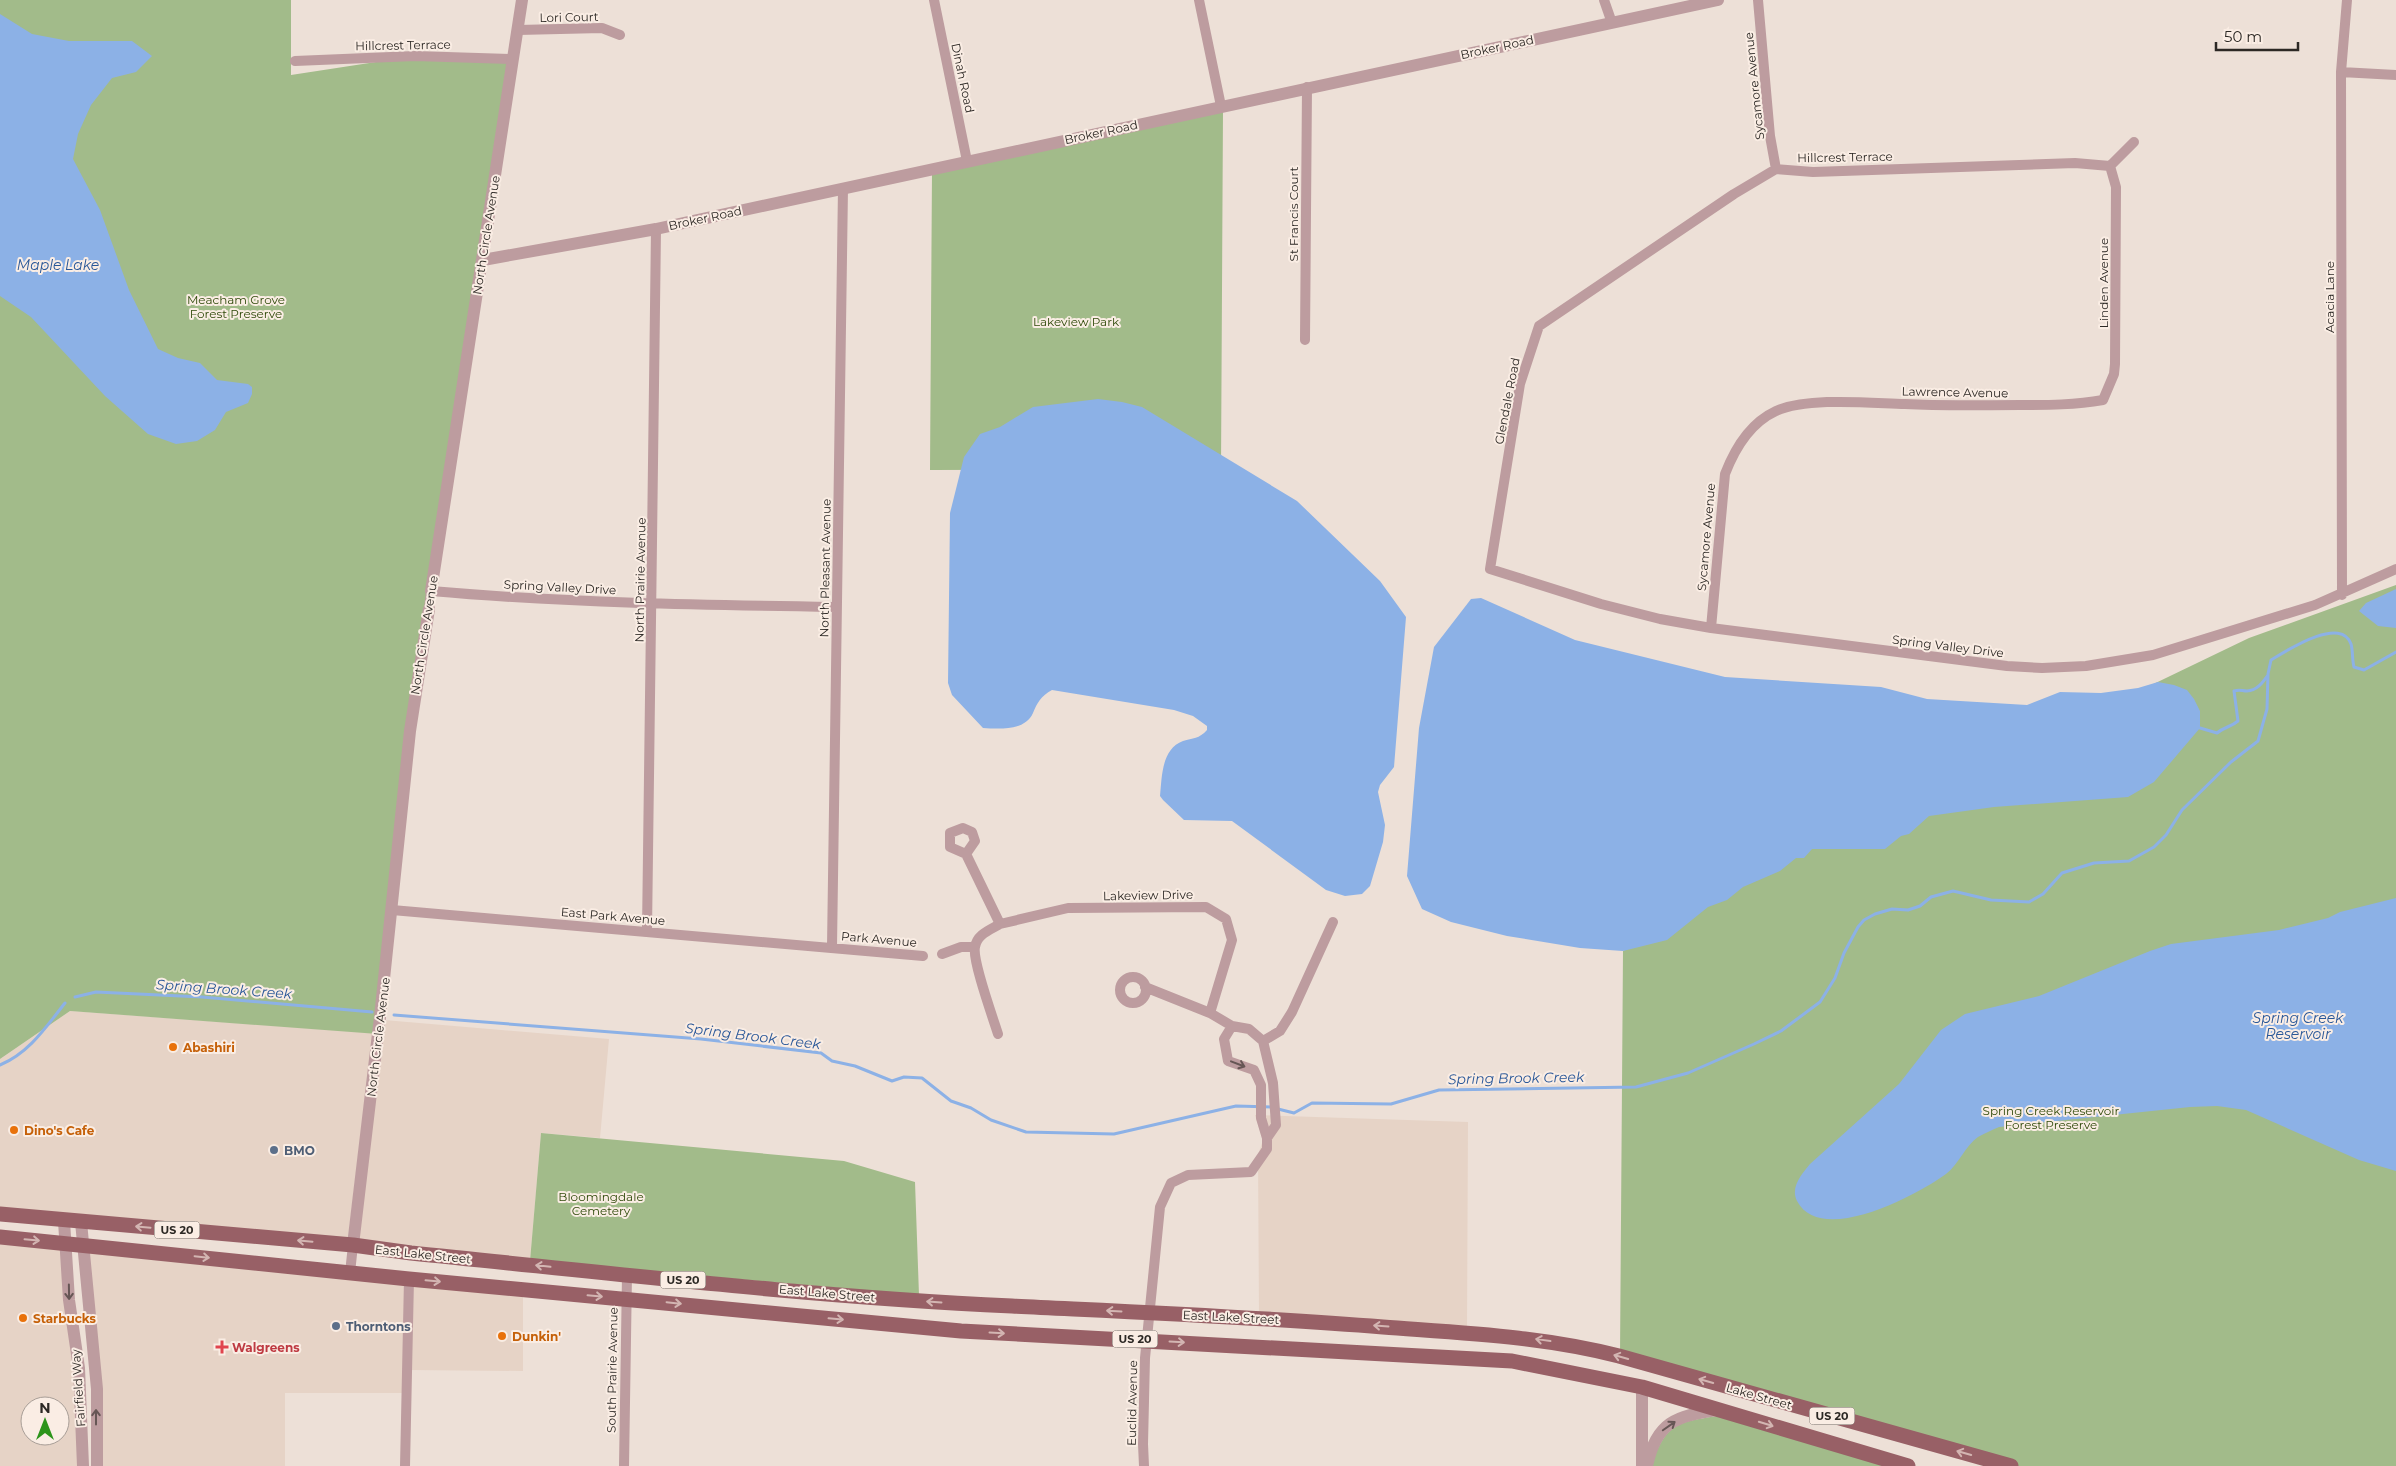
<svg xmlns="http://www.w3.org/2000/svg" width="2396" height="1466" font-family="Montserrat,sans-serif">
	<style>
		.built { fill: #e6d3c6; fill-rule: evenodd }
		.green { fill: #a2bb8a }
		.water { fill: #8cb1e6 }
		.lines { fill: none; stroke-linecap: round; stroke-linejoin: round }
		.stream { stroke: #8cb1e6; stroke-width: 3 }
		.minor { stroke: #bd9c9f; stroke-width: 10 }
		.tertiary { stroke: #bd9c9f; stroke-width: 12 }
		.primary { stroke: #986066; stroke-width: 15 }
		.oneway { stroke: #665655 }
		.oneway2 { stroke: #d3b5b2 }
		.food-dot { fill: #e8710a; stroke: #faede4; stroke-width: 2 }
		.service-dot { fill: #5c6f8a; stroke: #faede4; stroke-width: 2 }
		.health-dot { fill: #e0444e; stroke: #faede4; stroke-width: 2 }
		.labels { text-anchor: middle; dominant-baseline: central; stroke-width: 4; stroke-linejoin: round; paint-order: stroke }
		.shield { fill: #faede4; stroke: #6a635e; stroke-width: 1 }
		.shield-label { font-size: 11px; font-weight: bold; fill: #2c2824 }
		.street-label { font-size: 12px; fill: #2c2824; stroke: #faede4 }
		.park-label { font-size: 12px; fill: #2f4a0a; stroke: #faede4 }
		.food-label { font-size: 12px; font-weight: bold; fill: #c56008; stroke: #faede4; text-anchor: start }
		.service-label { font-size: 12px; font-weight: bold; fill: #4e5e75; stroke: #faede4; text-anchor: start }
		.health-label { font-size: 12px; font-weight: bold; fill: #be3a42; stroke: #faede4; text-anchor: start }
		.water-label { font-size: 14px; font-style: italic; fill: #295798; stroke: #faede4 }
	</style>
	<rect width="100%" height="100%" fill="#ede0d7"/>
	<!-- built -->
	<path class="built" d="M70,1011L373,1033L348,1238L0,1207V1059Z
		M384,1020L609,1039L600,1138L541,1133L530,1261L358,1242Z
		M1255,1115L1468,1122L1467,1328L1259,1314L1258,1155L1263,1140Z
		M0,1241L61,1247L74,1364L79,1466H0ZM30,1406H60V1436H30Z
		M88,1249L523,1292V1371L410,1370L409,1393H285V1466H99Z"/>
	<!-- green -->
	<path class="green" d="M0,0H291V75L415,56L512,59L410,731L378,1034L70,1011L0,1059Z
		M1223,110L1221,469L930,470L932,172Z
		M2396,585V1466H2016L1620,1356L1623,951L1724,891L2249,638Z
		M541,1133L844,1161L915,1182L919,1295L530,1261Z
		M1718,1416L1896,1466H1651C1666,1424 1676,1422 1718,1416Z"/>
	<!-- water -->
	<path class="water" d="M0,14L32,34L69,41H132L152,56L136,72L112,78L91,105L78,134L73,159L100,210L129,290L158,349L178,358L200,363L217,380L248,384L252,387V394L248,403L226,412L215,430L197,441L176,444L148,434L105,396L31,317L0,296Z
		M1098,399L1122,402L1142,407L1297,501L1380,581L1406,617L1394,767L1380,785L1378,792L1385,825L1383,842L1370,886L1362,894L1345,896L1326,890L1232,821L1184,820L1163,800L1160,796C1162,778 1161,749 1183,741C1193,738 1199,739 1207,730V726L1193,716L1174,710L1052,690C1041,696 1037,703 1033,713C1025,731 1000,729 983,728L952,695L948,683L950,513L964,457L980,434L1000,427L1033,407Z
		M2396,589V628L2378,626L2359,611L2366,603Z
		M1481,598L1575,640L1725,677L1881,687L1927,699L2027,705L2060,692L2101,693L2138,688L2158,682L2174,685L2187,690L2194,699L2200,711V728L2154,782L2128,797L1994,807L1929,816L1909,834L1901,836L1885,849H1812L1804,858H1796L1780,871L1743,887L1727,900L1708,907L1667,940L1623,951L1580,948L1507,936L1451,922L1422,909L1407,876L1419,728L1434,647L1471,599Z
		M2396,898V1171L2359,1160L2246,1110L2217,1106L2190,1107L1999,1127C1992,1130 1985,1133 1978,1137C1965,1146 1959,1164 1946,1174C1919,1194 1821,1247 1797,1201C1790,1187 1802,1174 1810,1164L1899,1084L1941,1030L1965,1014L2039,996L2150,951L2171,944L2279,930L2328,918L2340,912Z"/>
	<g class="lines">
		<!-- stream -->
		<path class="stream" d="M2200,728L2217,733C2224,727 2231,727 2238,721L2234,691C2240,689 2242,691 2247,691C2257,691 2263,682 2268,675
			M75,997L96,992L202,997L372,1012
			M394,1015L701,1039L821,1053L832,1061L855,1066L892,1081L904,1077L922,1078L951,1101L971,1108L991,1120L1026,1132L1114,1134L1236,1106L1272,1107
			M0,1065C29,1053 46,1027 65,1003
			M1278,1109L1294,1113L1312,1103L1391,1104L1439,1090L1636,1087L1688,1073L1754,1044L1781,1031L1820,1002L1835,978L1844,953L1858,927L1864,920L1875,914L1892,909L1908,910L1920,906L1931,897L1953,891L1991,900L2029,902L2043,894L2062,873L2094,863L2129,861L2154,847L2166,835L2182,810L2231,762L2258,741L2267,709L2268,674L2271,660C2286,651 2341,615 2351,644C2353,650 2352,660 2354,667L2364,670L2396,652"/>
		<!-- minor -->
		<path class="minor" d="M934,0L967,161
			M1199,0L1221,106
			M1604,0L1612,23
			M1758,0L1770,136L1776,169
			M518,30L602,28L620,35
			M295,61L415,56L512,59
			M2341,72L2396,75
			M2110,166L2075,163L1813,172L1776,169L1734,194L1539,326L1520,384L1490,569L1601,604L1660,619L1711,628L2007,666L2042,668L2086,666L2153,655L2315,605L2396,569
			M2110,166L2134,142
			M1305,340L1307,87
			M2342,595L2341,72L2347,0
			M429,609L431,591C567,603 701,605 837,607
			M1711,628L1725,474C1735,448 1750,423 1776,411C1808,397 1869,403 1905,404C1943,406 1981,405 2020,405C2048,405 2075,405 2103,400L2114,374L2115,364L2116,187L2110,166
			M966,854L975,841L972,832L963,828L950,833V847L966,854L1000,924L1068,908L1206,907L1226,919L1232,940L1210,1013
			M392,910L923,956
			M647,932L656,229
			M832,947L843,188
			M942,954L961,947H975
			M1120 990a13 13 0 1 1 26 0a13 13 0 1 1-26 0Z
			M1145,987L1210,1013L1232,1026L1249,1029L1263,1041L1273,1083L1276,1125L1267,1138
			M998,1034C993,1018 972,960 975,947C977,934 990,930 1000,924
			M1263,1041L1280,1031L1292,1012L1333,922
			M350,1273L353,1245
			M405,1466L409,1279
			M624,1466L627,1275
			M1144,1466L1143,1444L1145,1358L1160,1207L1171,1183L1188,1175L1251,1172L1267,1149V1138L1261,1118V1085L1254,1070L1228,1061L1224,1039L1232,1026"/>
		<!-- tertiary -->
		<path class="tertiary" d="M483,260L656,229L1718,0
			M431,591L522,0
			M64,1221L69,1300L79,1368L83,1466
			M81,1222L97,1389V1466
			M353,1245L380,1017L410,731L429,609
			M1642,1387V1465
			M1647,1466C1656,1422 1676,1416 1717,1410"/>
		<!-- primary -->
		<path class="primary" d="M0,1214L353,1245L411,1253C611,1273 811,1297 1012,1306C1136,1312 1260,1317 1383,1327C1463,1333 1541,1336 1619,1356L2011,1466
			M0,1237L409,1279L961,1331L1512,1361L1642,1387L1908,1466"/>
	</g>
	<!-- one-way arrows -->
	<defs><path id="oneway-shaft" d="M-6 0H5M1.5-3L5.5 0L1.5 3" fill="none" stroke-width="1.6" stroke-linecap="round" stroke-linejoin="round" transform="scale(1.25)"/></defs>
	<g class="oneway">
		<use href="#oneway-shaft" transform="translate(1238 1064) rotate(21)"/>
		<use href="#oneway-shaft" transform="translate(69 1292) rotate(89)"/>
		<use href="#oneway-shaft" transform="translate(96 1417) rotate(-90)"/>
		<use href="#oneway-shaft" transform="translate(1669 1426) rotate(-35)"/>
	</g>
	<g class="oneway2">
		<use href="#oneway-shaft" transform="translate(143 1227) rotate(-175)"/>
		<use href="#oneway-shaft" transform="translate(32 1240) rotate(5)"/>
		<use href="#oneway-shaft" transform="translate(305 1241) rotate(-175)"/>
		<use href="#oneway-shaft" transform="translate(202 1257) rotate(6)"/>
		<use href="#oneway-shaft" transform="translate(543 1266) rotate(-174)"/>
		<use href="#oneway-shaft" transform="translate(433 1281) rotate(5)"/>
		<use href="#oneway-shaft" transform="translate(595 1296) rotate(5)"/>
		<use href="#oneway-shaft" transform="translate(934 1302) rotate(-176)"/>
		<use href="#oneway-shaft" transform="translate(674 1303) rotate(6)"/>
		<use href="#oneway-shaft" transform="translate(1114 1311) rotate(-177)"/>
		<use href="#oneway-shaft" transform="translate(836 1319) rotate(5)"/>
		<use href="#oneway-shaft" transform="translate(1381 1326) rotate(-176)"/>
		<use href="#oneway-shaft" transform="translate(997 1333) rotate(3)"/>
		<use href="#oneway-shaft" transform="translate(1543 1340) rotate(-172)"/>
		<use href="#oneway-shaft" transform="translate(1177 1342) rotate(3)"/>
		<use href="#oneway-shaft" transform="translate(1621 1357) rotate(-164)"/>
		<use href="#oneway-shaft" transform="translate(1706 1381) rotate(-164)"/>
		<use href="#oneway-shaft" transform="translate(1766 1424) rotate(17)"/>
		<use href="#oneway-shaft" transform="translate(1964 1453) rotate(-164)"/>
	</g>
	<!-- markers -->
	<g class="food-dot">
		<circle cx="173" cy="1047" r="5"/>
		<circle cx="14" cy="1130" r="5"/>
		<circle cx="23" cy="1318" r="5"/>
		<circle cx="502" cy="1336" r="5"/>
	</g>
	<g class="service-dot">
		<circle cx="274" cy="1150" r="5"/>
		<circle cx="336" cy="1326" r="5"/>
	</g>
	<path class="health-dot" d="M219.5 1339.5h5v5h5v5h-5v5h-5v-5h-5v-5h5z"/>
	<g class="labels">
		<!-- shield labels -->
		<g class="shield">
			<rect x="154.5" y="1221.5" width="45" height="17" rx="4"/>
			<rect x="660.5" y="1271.5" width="45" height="17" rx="4"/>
			<rect x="1112.5" y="1330.5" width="45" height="17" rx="4"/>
			<rect x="1809.5" y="1407.5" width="45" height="17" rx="4"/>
		</g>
		<g class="shield-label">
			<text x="177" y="1230">US 20</text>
			<text x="683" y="1280">US 20</text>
			<text x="1135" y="1339">US 20</text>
			<text x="1832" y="1416">US 20</text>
		</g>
		<!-- street labels -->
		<g class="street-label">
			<text transform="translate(569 17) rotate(-1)">Lori Court</text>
			<text transform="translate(403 45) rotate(-1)">Hillcrest Terrace</text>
			<text transform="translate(1497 47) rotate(-12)">Broker Road</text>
			<text transform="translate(963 78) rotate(78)">Dinah Road</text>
			<text transform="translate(1754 86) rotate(-96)">Sycamore Avenue</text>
			<text transform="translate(1101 132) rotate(-12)">Broker Road</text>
			<text transform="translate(1845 157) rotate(-1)">Hillcrest Terrace</text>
			<text transform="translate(1293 214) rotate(-90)">St Francis Court</text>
			<text transform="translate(705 218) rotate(-12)">Broker Road</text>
			<text transform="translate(486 235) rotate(-81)">North Circle Avenue</text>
			<text transform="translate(2103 283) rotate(-90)">Linden Avenue</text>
			<text transform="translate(2329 297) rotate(-90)">Acacia Lane</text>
			<text transform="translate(1955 392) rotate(1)">Lawrence Avenue</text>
			<text transform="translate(1507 401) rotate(-79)">Glendale Road</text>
			<text transform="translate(1706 537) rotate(-85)">Sycamore Avenue</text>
			<text transform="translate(825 568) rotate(-89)">North Pleasant Avenue</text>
			<text transform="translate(640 580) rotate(-89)">North Prairie Avenue</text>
			<text transform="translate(560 587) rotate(3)">Spring Valley Drive</text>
			<text transform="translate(424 635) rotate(-81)">North Circle Avenue</text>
			<text transform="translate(1948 646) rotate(7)">Spring Valley Drive</text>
			<text transform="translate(1148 895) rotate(-1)">Lakeview Drive</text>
			<text transform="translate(613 916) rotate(5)">East Park Avenue</text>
			<text transform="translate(879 939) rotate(5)">Park Avenue</text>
			<text transform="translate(378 1037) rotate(-83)">North Circle Avenue</text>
			<text transform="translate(423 1254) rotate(6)">East Lake Street</text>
			<text transform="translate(827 1293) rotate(5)">East Lake Street</text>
			<text transform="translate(1231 1317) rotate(3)">East Lake Street</text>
			<text transform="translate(612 1370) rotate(-89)">South Prairie Avenue</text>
			<text transform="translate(78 1388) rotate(-94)">Fairfield Way</text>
			<text transform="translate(1759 1396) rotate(16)">Lake Street</text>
			<text transform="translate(1132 1403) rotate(-89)">Euclid Avenue</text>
		</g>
		<!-- park labels -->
		<g class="park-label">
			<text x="236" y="299">Meacham Grove<tspan x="236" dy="14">Forest Preserve</tspan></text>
			<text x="1076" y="321">Lakeview Park</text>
			<text x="2051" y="1110">Spring Creek Reservoir<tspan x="2051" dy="14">Forest Preserve</tspan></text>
			<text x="601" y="1196">Bloomingdale<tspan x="601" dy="14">Cemetery</tspan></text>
		</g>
		<!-- food labels -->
		<g class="food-label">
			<text x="183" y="1047">Abashiri</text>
			<text x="24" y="1130">Dino's Cafe</text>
			<text x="33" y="1318">Starbucks</text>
			<text x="512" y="1336">Dunkin'</text>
		</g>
		<!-- service labels -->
		<g class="service-label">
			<text x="284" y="1150">BMO</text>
			<text x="346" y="1326">Thorntons</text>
		</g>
		<!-- health labels -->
		<g class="health-label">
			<text x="232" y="1347">Walgreens</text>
		</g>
		<!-- water labels -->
		<g class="water-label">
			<text x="58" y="265">Maple Lake</text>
			<text transform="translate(224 989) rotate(4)">Spring Brook Creek</text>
			<text x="2298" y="1018">Spring Creek<tspan x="2298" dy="16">Reservoir</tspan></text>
			<text transform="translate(753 1036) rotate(7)">Spring Brook Creek</text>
			<text transform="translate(1516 1078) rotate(-1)">Spring Brook Creek</text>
		</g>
	</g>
	<!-- north arrow -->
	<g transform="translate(45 1421)"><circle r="24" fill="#faede4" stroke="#a89e97"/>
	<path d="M0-4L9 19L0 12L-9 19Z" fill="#2c941a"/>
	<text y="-8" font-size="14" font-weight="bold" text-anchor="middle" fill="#2c2824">N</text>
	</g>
	<!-- scale -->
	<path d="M2216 42v8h82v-8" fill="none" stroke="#2c2824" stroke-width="2.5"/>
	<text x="2224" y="42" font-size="15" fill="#2c2824" stroke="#faede4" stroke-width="4" paint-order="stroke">50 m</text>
</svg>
